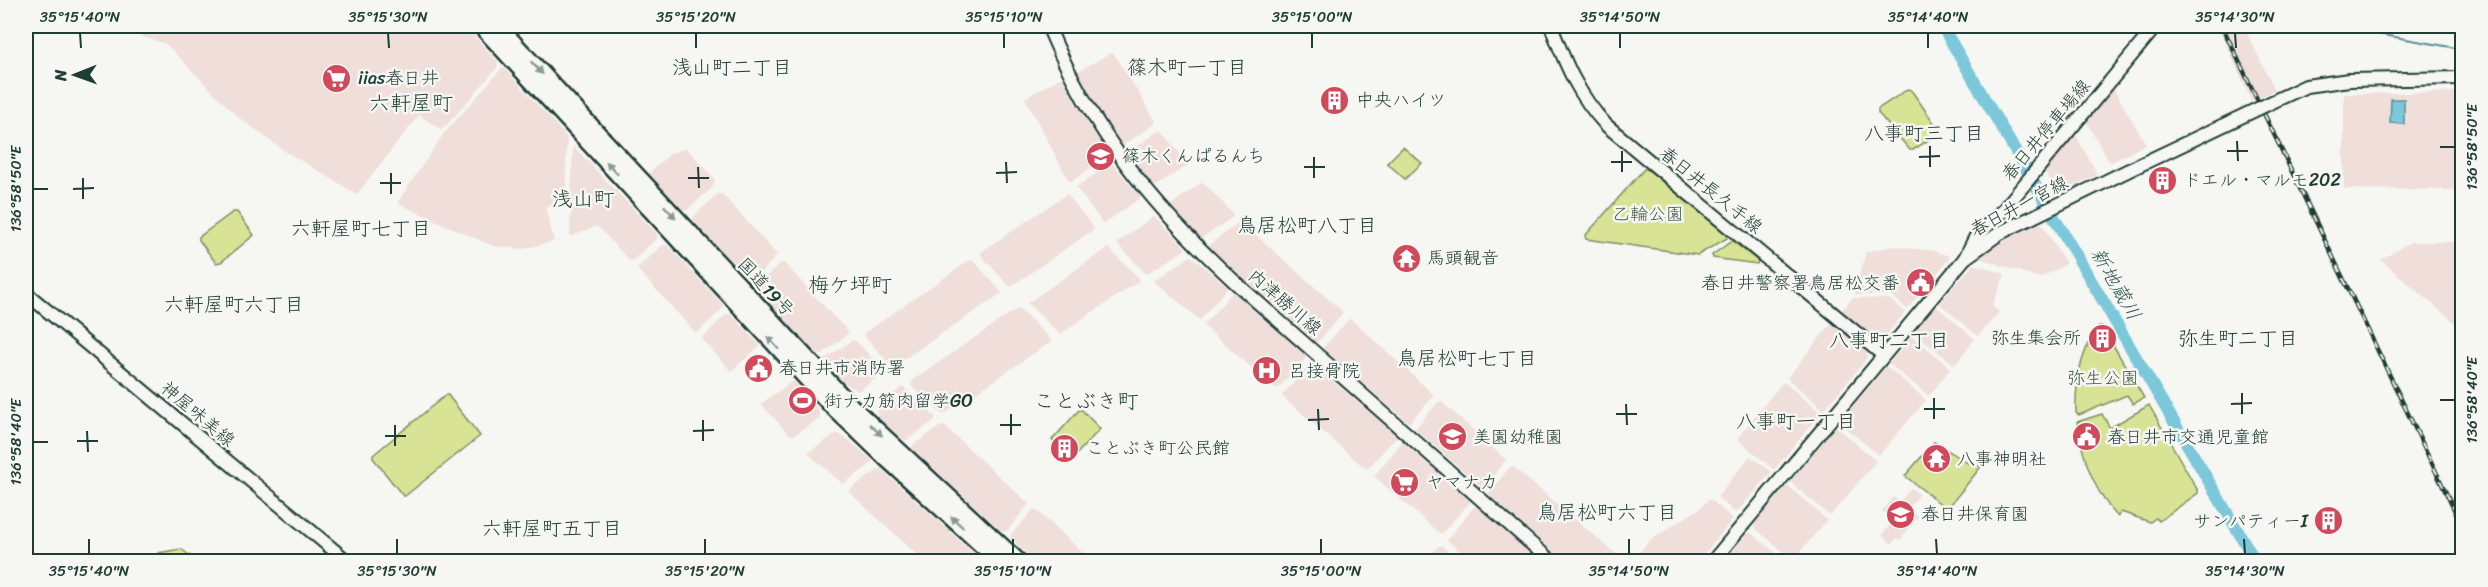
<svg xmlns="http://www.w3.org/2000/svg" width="2488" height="587" font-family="Sriracha,'Klee One',sans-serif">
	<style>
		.built { fill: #efded9 }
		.green { fill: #d8e395; stroke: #7c9064; stroke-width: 1.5 }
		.water { fill: #7bc8da; stroke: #569098; stroke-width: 1.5 }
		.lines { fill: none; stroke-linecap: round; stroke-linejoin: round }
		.stream { stroke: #569098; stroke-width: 2 }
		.river { stroke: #7bc8da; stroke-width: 12 }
		.secondary-casing { stroke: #1f3d34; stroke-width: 16 }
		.primary-casing { stroke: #1f3d34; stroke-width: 16 }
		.highway-casing { stroke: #1f3d34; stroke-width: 20 }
		.secondary { stroke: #f6f6f2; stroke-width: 12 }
		.primary { stroke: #f6f6f2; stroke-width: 12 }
		.highway { stroke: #f6f6f2; stroke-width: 15 }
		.rail-casing { stroke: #1f3d34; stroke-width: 4.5 }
		.rail { stroke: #f6f6f2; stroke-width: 2; stroke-dasharray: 7; stroke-linecap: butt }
		.primary-bridge-casing { stroke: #1f3d34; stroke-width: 16; stroke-linecap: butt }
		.primary-bridge { stroke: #f6f6f2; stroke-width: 12 }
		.oneway { fill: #8a9a93 }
		.ticks { fill: none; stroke: #1f3d34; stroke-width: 2 }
		.labels { text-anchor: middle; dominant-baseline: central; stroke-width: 5; stroke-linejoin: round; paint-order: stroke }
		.poi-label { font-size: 18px; fill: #1f3d34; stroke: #f6f6f2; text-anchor: start }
		.street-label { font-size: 18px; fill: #1f3d34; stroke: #f6f6f2 }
		.park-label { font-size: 18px; fill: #445e47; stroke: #f6f6f2 }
		.neighbourhood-label { font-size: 20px; fill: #1f3d34; stroke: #f6f6f2 }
		.water-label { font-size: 20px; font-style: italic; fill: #315955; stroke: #f6f6f2 }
		.quarter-label { font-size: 21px; fill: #1f3d34; stroke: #f6f6f2 }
		.neatline { fill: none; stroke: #1f3d34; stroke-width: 2 }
		.ticks-label { font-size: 15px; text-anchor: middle; fill: #1f3d34 }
	</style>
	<rect width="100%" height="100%" fill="#f6f6f2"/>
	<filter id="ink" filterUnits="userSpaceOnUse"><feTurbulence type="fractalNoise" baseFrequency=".0167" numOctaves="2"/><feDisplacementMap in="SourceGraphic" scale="12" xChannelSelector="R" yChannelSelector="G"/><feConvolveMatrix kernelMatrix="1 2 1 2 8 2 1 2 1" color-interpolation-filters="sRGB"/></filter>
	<g filter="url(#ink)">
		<!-- built -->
		<path class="built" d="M143,26H465L498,62L497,68L442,130L419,115L357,194L283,150L237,116L166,44L140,36Z
			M2218,26H2243L2275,90L2252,101Z
			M1111,53L1114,54L1156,121L1155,124L1123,145L1121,146L1110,127L1077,72Z
			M503,67L567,137L565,201L545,207L554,241L523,249L493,246L397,203L443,135Z
			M1060,78L1063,79L1107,153V157L1072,181H1069L1025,98Z
			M2113,88L2146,144L2112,162L2109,161L2086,121V118L2110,89Z
			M2462,92V190L2344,189V94Z
			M1159,131H1163L1188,165L1153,188L1128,155L1129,152Z
			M2071,136H2076L2096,172L2095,176L2057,193L2044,170Z
			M573,146L657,234V238L632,261H630L597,226L570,237Z
			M686,148L715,179L712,188L687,210H682L649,173L671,153Z
			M1112,163L1140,196L1139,199L1103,224L1076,187Z
			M1201,183H1204L1233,214V217L1202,238H1199L1170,207L1171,205Z
			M718,194H722L777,255L753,281L748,280L693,220L694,216Z
			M1067,194L1094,228L1093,230L1010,287L981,255V252Z
			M1154,216L1185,247V250L1146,274L1117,243Z
			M1239,222L1242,223L1342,311V314L1318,342H1315L1208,246Z
			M2039,223L2042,224L2065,262L2064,265L2040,278L1982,259L1981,256L2000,243Z
			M2410,242H2462V314L2455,323L2381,260Z
			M663,245H667L723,305L722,309L698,332H695L638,270V267Z
			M1894,246L1933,251L1949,256V259L1907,309L1891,295H1856L1855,292L1866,252Z
			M1108,248L1139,278V281L1060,334L1027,303Z
			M1191,256L1228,287L1200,320L1155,282V280Z
			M970,260H973L1002,293L892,367L863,334Z
			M781,263H784L849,333L821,355L815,353L757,290V285Z
			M1974,264L2005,274L1992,306L1999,312L1978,336L1939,303Z
			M1233,292L1306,355V358L1278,388H1275L1204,326V324Z
			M1852,298L1889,299L1905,312L1883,339L1874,340L1841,312Z
			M1936,306L1975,339L1955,365L1914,333Z
			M1017,309H1020L1052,341L946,413L942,414L911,386L913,380Z
			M726,314H731L760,346L731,371L702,339Z
			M1351,319L1433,394V397L1409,423L1324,350L1323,348L1348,320Z
			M1832,323L1866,349L1867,358L1824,410L1787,378Z
			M1912,336L1951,368L1929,396L1889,364Z
			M853,340L856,341L885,372L858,391L843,382L826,363L825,359Z
			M1312,363L1397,436L1368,468H1365L1283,397V394Z
			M1886,366L1926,400L1879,455L1839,423Z
			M791,382H795L811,400L818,409L820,418L794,435H790L761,404Z
			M1782,383H1785L1821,413L1774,470L1739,440L1738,437Z
			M903,387L935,417V420L907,440L902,439L883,423L878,415L877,409L889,397Z
			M1438,402H1442L1506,460L1483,488L1415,429Z
			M941,426H944L1029,504L1007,531H1002L912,449L913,445Z
			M1836,426L1876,461L1832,514L1829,515L1790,482Z
			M837,433L850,441L872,460L871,464L843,484L809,454V452Z
			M1402,442L1469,499L1470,502L1442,533H1439L1374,476Z
			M1750,456L1772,472L1736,513L1717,497Z
			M1510,467H1513L1624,561H1564L1488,494Z
			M878,470H882L978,557V561H924L848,491Z
			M1787,485L1827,520L1793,560L1755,528L1754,524Z
			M1911,488L1919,494L1908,509L1918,517L1900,540L1897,538L1892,544L1882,535L1893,521L1882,511L1893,497L1900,502Z
			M1710,499L1733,519L1698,561L1636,562L1634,559L1650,540L1699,509Z
			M1475,506H1478L1540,561H1471L1447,540Z
			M1033,510H1036L1092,561H1035L1011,539V535Z
			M1748,533H1751L1786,561H1724Z
			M1439,546H1442L1459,561H1424Z"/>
		<!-- green -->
		<path class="green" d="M1908,89L1911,90L1939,130L1938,134L1913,150H1910L1878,113V109Z
			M1403,147L1422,163L1405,179L1387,163Z
			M1644,169H1647L1727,235V238L1698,255L1586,239L1585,236Z
			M233,212H237L254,235L221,262L216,263L199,240V237Z
			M1732,241L1758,261L1757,264L1713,258L1712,255Z
			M2099,326H2102L2144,398L2133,404L2127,395L2079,415L2076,413C2075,382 2081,351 2099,326Z
			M447,394L480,436L405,496H403L373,458V455Z
			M2149,405L2198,491V493L2159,521L2156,518L2150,522L2121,512L2118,517C2094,492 2082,456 2077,422L2102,414L2110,428Z
			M1079,410H1082L1100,429L1072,459H1069L1052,440Z
			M1934,442L1968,463L1980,465V468L1947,509L1905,476Z
			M181,549L197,561H157L158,553Z"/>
		<!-- water -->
		<path class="water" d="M2391,99H2404V124L2390,123Z"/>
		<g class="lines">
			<!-- stream -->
			<path class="stream" d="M2333,26L2462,49"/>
			<!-- river -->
			<path class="river" d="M1942,26L2256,562"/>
			<defs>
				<path id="secondary" d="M1048,26C1093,133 1151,205 1236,283L1552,562
					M1965,258L1975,238L2004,209L2156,26
					M26,293L348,562"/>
				<path id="primary" d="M1551,26C1565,63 1578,95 1606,125L1883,355
					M1712,562L1965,258L2000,233L2127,171"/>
				<path id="highway" d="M481,26L830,404L886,458L1000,562
					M498,26L853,408L1019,562"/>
			</defs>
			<!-- secondary casing -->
			<use href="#secondary" class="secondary-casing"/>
			<!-- primary casing -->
			<use href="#primary" class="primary-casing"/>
			<!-- highway casing -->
			<use href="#highway" class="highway-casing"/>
			<!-- secondary -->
			<use href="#secondary" class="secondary"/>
			<!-- primary -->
			<use href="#primary" class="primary"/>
			<!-- highway -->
			<use href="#highway" class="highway"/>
			<defs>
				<path id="rail" d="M2222,26L2462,526"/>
			</defs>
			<!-- rail casing -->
			<use href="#rail" class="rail-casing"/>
			<!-- rail -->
			<use href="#rail" class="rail"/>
			<defs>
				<path id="primary-bridge" d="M2127,171L2306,86L2349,80L2462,78"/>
			</defs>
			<!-- primary-bridge casing -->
			<use href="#primary-bridge" class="primary-bridge-casing"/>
			<!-- primary-bridge -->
			<use href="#primary-bridge" class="primary-bridge"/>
		</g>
		<!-- one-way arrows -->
		<defs><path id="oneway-solid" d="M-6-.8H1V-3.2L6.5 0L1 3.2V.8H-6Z" transform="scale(1.5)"/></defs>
		<g class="oneway">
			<use href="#oneway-solid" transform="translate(537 68) rotate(47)"/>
			<use href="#oneway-solid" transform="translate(612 168) rotate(-133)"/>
			<use href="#oneway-solid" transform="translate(670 212) rotate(47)"/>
			<use href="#oneway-solid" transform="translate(773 343) rotate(-133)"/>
			<use href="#oneway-solid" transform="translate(876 430) rotate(43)"/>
			<use href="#oneway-solid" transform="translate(957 522) rotate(-138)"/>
		</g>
	</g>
	<!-- ticks -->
	<path class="ticks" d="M80,33L81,48M388,33L389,48M696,33V48M1004,33V48M1312,33V48M1620,33V48M1928,33V48M2235,33L2236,48M2237,141L2238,161M1930,146V167M2440,147H2455M1622,151V172M2227,151H2248M1314,157V178M1919,157L1940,156M1006,162L1007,183M1611,162H1632M698,167L699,188M1304,167H1325M391,173V194M996,173L1017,172M83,178V199M688,178H709M380,183H401M33,189H48M73,189L94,188M2242,393V414M1934,398V419M2440,400H2455M1626,404L1627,425M2231,404L2252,403M1318,409L1319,430M1924,409H1945M1011,414V435M1616,414H1637M703,420V441M1308,420L1329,419M395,425V446M1000,425H1021M87,431L88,452M693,431L714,430M385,436H406M77,441H98M33,442H48M89,539V554M397,539V554M705,539V554M1013,539V554M1321,539V554M1629,539V554M1936,539L1937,554M2244,539L2245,554"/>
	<!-- icons -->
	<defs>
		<symbol id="supermarket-disc" viewBox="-11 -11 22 22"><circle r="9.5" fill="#d1495b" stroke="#f6f6f2"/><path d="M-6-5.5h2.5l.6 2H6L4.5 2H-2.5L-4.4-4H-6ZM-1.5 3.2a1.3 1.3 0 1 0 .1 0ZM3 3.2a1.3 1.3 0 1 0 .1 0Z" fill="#fff"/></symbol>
		<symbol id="building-disc" viewBox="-11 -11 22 22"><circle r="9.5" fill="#d1495b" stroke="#f6f6f2"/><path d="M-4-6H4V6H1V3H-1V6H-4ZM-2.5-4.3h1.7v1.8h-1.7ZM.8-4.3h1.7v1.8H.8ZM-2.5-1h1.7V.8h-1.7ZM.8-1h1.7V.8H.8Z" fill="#fff"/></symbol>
		<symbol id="school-disc" viewBox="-11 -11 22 22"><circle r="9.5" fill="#d1495b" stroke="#f6f6f2"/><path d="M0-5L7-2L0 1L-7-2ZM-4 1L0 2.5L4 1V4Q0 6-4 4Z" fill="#fff"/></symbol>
		<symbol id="temple-disc" viewBox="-11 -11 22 22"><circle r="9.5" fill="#d1495b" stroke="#f6f6f2"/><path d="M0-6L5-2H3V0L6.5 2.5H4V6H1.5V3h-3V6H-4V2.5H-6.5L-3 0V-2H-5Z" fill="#fff"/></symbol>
		<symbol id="civic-disc" viewBox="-11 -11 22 22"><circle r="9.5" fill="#d1495b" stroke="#f6f6f2"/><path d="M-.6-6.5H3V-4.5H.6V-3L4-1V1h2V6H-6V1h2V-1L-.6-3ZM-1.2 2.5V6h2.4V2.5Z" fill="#fff"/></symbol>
		<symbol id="hospital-disc" viewBox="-11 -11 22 22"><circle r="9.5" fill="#d1495b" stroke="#f6f6f2"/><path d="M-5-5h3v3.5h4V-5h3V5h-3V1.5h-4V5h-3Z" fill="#fff"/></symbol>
		<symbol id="stadium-disc" viewBox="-11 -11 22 22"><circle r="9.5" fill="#d1495b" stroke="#f6f6f2"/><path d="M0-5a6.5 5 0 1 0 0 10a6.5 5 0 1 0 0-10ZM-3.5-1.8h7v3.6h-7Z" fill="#fff"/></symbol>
	</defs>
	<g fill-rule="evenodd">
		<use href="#supermarket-disc" x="320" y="62" width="33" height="33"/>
		<use href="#building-disc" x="1318" y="84" width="33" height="33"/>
		<use href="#school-disc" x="1084" y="140" width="33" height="33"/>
		<use href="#building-disc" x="2146" y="164" width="33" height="33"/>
		<use href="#temple-disc" x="1390" y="242" width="33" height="33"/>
		<use href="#civic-disc" x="1904" y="266" width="33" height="33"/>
		<use href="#building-disc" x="2086" y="322" width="33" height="33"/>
		<use href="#civic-disc" x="742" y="352" width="33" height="33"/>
		<use href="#hospital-disc" x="1250" y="354" width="33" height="33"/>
		<use href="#stadium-disc" x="786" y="384" width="33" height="33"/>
		<use href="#school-disc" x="1436" y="420" width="33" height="33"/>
		<use href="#civic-disc" x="2070" y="420" width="33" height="33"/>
		<use href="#building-disc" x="1048" y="432" width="33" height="33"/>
		<use href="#temple-disc" x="1920" y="442" width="33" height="33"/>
		<use href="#supermarket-disc" x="1388" y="466" width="33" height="33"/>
		<use href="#school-disc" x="1884" y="498" width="33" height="33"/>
		<use href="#building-disc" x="2312" y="504" width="33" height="33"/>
	</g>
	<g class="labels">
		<!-- poi labels -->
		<g class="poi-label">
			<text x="358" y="78">iias春日井</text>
			<text x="1356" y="100">中央ハイツ</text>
			<text x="1122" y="156">篠木くんぱるんち</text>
			<text x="2183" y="180">ドエル・マルモ202</text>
			<text x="1427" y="258">馬頭観音</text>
			<text x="1899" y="283" text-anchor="end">春日井警察署鳥居松交番</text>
			<text x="2081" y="338" text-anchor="end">弥生集会所</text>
			<text x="779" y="368">春日井市消防署</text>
			<text x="1288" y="371">呂接骨院</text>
			<text x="824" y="401">街ナカ筋肉留学GO</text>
			<text x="1473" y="437">美園幼稚園</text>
			<text x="2107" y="437">春日井市交通児童館</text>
			<text x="1086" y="448">ことぶき町公民館</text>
			<text x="1957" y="459">八事神明社</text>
			<text x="1426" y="482">ヤマナカ</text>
			<text x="1921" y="514">春日井保育園</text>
			<text x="2308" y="521" text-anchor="end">サンパティーI</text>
		</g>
		<!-- street labels -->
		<g class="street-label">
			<text transform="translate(2046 130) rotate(-50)">春日井停車場線</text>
			<text transform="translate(1711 190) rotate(39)">春日井長久手線</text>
			<text transform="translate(2019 206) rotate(-28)">春日井一宮線</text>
			<text transform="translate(766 287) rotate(47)">国道19号</text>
			<text transform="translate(1285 302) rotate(41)">内津勝川線</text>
			<text transform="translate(198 414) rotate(40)">神屋味美線</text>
		</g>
		<!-- park labels -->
		<g class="park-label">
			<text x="1648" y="214">乙輪公園</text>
			<text x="2103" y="378">弥生公園</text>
		</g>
		<!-- neighbourhood labels -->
		<g class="neighbourhood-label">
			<text x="732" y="67">浅山町二丁目</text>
			<text x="1187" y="67">篠木町一丁目</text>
			<text x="1924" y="133">八事町三丁目</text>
			<text x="1307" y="225">鳥居松町八丁目</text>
			<text x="361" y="228">六軒屋町七丁目</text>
			<text x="234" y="304">六軒屋町六丁目</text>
			<text x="2238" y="338">弥生町二丁目</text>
			<text x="1889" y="340">八事町二丁目</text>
			<text x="1467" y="358">鳥居松町七丁目</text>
			<text x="1796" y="421">八事町一丁目</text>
			<text x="1607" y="512">鳥居松町六丁目</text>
			<text x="552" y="528">六軒屋町五丁目</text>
		</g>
		<!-- water labels -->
		<g class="water-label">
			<text transform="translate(2116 284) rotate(60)">新地蔵川</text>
		</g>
		<!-- quarter labels -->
		<g class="quarter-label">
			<text x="411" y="103">六軒屋町</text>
			<text x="583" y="199">浅山町</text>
			<text x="850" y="285">梅ケ坪町</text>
			<text x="1086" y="401">ことぶき町</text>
		</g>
	</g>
	<!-- margin -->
	<rect width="2488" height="587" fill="none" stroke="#f6f6f2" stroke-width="66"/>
	<!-- north arrow -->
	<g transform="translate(75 75) rotate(269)" stroke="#f6f6f2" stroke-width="4.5" paint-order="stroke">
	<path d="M0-4.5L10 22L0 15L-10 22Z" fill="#1f3d34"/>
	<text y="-9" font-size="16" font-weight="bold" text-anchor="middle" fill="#1f3d34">N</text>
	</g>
	<rect x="33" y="33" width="2422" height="521" class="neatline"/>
	<g class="ticks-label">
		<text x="80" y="22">35°15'40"N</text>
		<text x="388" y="22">35°15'30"N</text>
		<text x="696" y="22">35°15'20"N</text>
		<text x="1004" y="22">35°15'10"N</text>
		<text x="1312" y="22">35°15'00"N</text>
		<text x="1620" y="22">35°14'50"N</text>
		<text x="1928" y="22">35°14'40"N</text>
		<text x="2235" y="22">35°14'30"N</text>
		<text transform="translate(2472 147) rotate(-90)" y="5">136°58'50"E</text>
		<text transform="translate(16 189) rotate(-90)" y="5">136°58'50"E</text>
		<text transform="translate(2472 400) rotate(-90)" y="5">136°58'40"E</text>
		<text transform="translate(16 442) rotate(-90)" y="5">136°58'40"E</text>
		<text x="89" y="576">35°15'40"N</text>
		<text x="397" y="576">35°15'30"N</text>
		<text x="705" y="576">35°15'20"N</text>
		<text x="1013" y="576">35°15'10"N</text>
		<text x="1321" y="576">35°15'00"N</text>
		<text x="1629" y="576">35°14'50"N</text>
		<text x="1937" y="576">35°14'40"N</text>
		<text x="2245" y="576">35°14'30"N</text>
	</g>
</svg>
